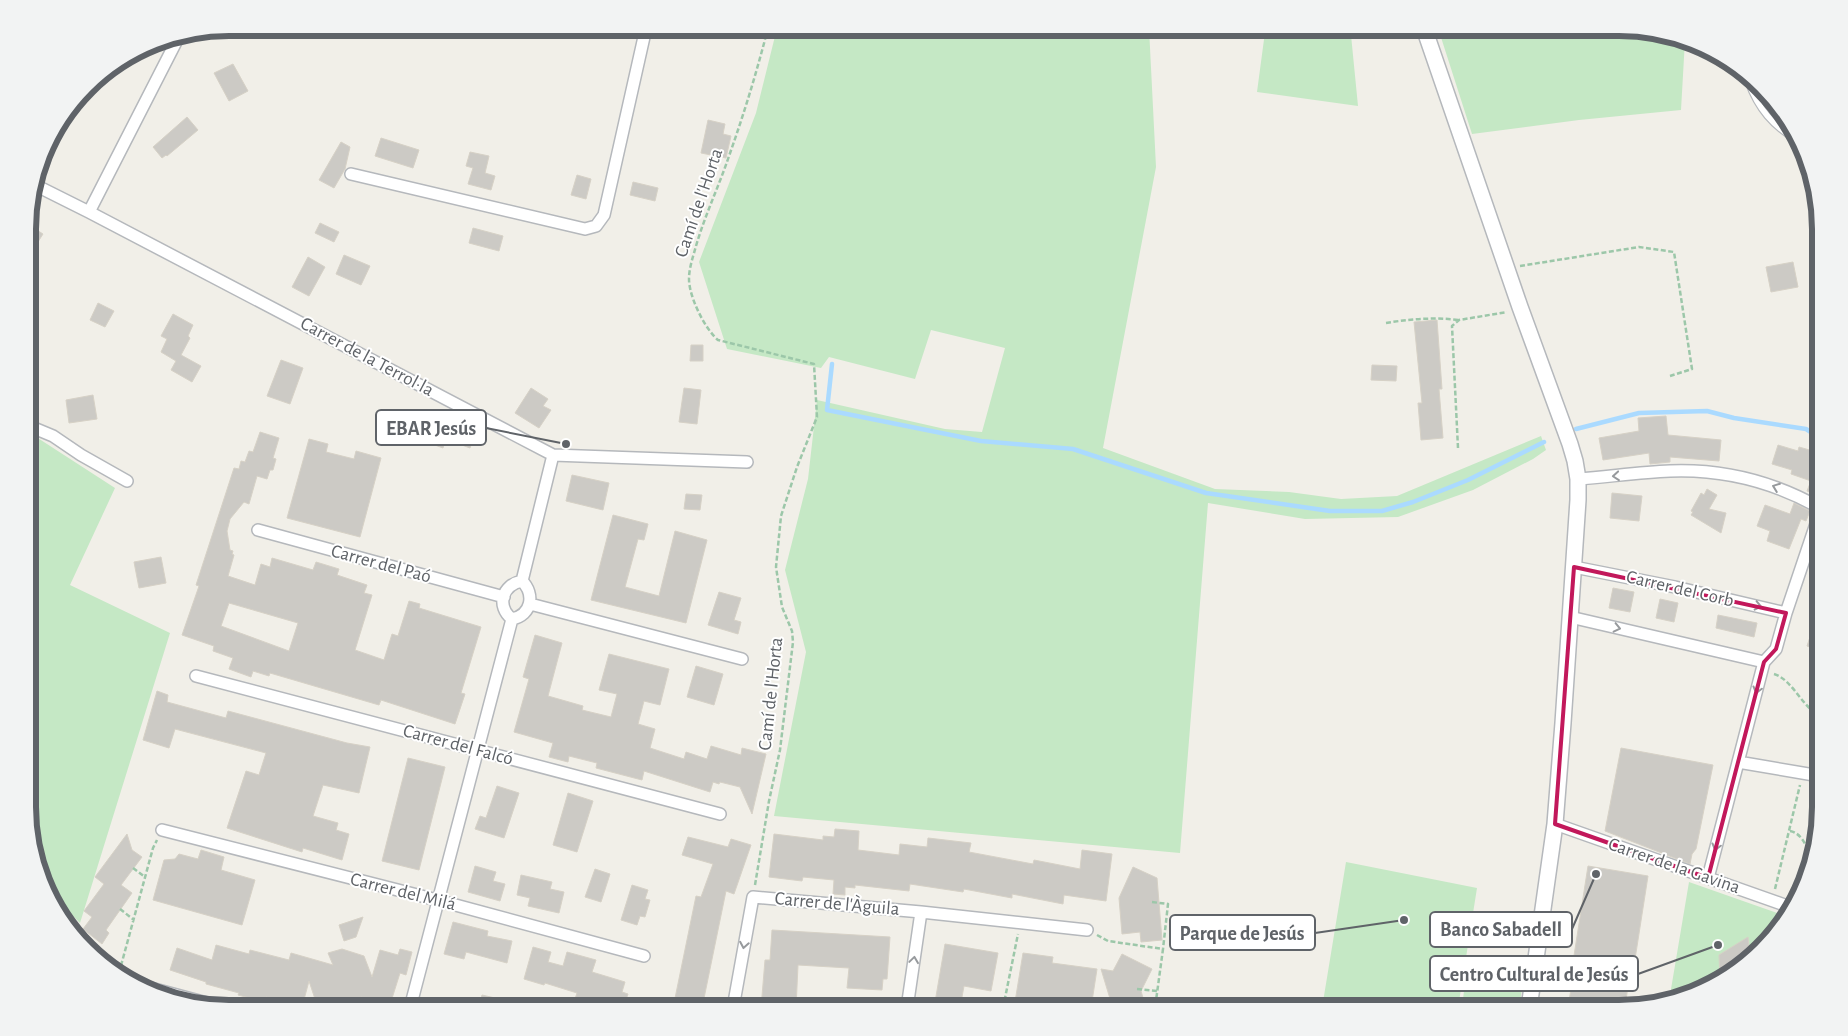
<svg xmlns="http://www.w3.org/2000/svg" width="1848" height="1036" font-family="'Alegreya Sans',sans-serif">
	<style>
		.green { fill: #c5e8c5 }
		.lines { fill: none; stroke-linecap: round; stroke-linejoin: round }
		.stream { stroke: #aadaff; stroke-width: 4.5 }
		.building { fill: #cccac5; stroke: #d6d1c6; fill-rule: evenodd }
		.service-casing { stroke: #b5b8bc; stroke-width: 8 }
		.minor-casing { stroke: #b5b8bc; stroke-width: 14 }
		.tertiary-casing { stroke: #b5b8bc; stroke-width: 18 }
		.path { stroke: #9cc7a9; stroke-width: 2.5; stroke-dasharray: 5 2.5; stroke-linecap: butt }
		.service { stroke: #fff; stroke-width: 5.5 }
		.minor { stroke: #fff; stroke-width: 11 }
		.tertiary { stroke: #fff; stroke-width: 15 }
		.oneway { stroke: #979a9d }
		.marked { fill: none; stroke: #c2185b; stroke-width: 4; stroke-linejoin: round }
		.labels { text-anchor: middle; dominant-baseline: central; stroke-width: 4; stroke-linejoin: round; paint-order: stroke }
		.street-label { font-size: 19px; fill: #5f6368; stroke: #fff }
		.rim { fill: none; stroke: #5f6368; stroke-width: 6 }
		.leader { fill: none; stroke: #5f6368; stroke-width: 2 }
		.callout-dot { fill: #5f6368; stroke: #fff; stroke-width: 2 }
		.callout { fill: #fff; stroke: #5f6368; stroke-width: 2 }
		.callout-label { font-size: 20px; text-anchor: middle; font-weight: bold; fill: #5f6368 }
	</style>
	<rect width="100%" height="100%" fill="#f1efe8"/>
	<!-- green -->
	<path class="green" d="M777,28H1149L1156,167L1103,448L1215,489L1289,492L1341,499L1397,496L1541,436L1546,450L1533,459L1473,490L1398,517L1305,519L1208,503L1180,853L774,816L806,652L785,570L808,479L817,400L945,429L982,432L1005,348L931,330L915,379L829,357L821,368L727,349L699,262L756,113Z
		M1438,28H1619L1671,34L1685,40L1681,110L1579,120L1472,134Z
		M1265,32L1293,38L1351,35L1358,106L1257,92Z
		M30,433L115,488L70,585L170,633L80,923L52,895L29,833Z
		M1346,862L1477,888L1458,1008H1322Z
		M1689,882L1786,916L1731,975L1684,998L1669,1001Z
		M1467,965L1524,976L1519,1008H1462Z"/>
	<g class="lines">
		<!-- stream -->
		<path class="stream" d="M832,364L827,410L981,441L1073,449L1206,493L1330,511H1382L1413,502L1468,480L1544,442
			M1576,429L1639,413L1707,411L1734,418L1806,429L1820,438"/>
	</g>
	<!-- building -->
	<path class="building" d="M233,64L248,91L229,101L214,73Z
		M187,117L198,130L167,156L166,155L162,158L153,147Z
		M708,120L725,124L723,134L731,136L726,158L701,153Z
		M381,138L419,150L413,168L375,156Z
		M341,142L350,147L345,169L334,188L319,180Z
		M470,152L489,156L485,173L495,176L491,190L468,184L473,168L466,166Z
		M577,175L591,179L586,199L571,195Z
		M633,182L658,188L655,201L630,195Z
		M320,223L339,232L334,242L315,233Z
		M29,225L43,234L29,256Z
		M473,228L503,236L499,251L469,243Z
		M344,255L370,266L361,285L336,274Z
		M308,257L325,267L309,296L292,287Z
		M1793,262L1798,287L1771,292L1766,267Z
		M98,303L114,311L105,327L90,320Z
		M173,314L193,325L188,336L190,338L181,355L201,366L192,382L171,370L176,361L161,352L167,339L161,336Z
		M1437,320L1442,389H1439L1443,438L1421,440L1418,403H1422L1414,322Z
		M691,345H703V361H690Z
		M281,360L303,368L290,404L267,396Z
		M1372,365L1397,366L1396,381L1371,380Z
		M531,388L548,399L543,406L551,410L539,428L515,413Z
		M684,388L701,390L697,424L679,422Z
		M93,395L97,419L69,423L66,400Z
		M1666,416L1668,435L1721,440L1719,461L1670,457V462L1650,464L1649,453L1603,460L1599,438L1639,431L1638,418Z
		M423,418L474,437L470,448L446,439L443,448L416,438Z
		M260,432L279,438L273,458L276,459L273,470H270L267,479L257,476L249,504L244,502L230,519L227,531L230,550L233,551L232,554L234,555L228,576L255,585L261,564L270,567L272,558L313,570L316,562L339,569L337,575L367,585L364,593L372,595L355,650L384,660L392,634L398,636L409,601L420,604L419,608L481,627L461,693L465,694L455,724L381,700L379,705L270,673L269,676L253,671L251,677L229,669L233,658L213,651L214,646L182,635L199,586L196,585L234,468L239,469L241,461L245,462L249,451L253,452ZM229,603L298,623L289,651L221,626Z
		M309,439L328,444L326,452L354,459L356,451L381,458L360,537L287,518Z
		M1778,445L1798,451L1799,447L1820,453V495L1807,491L1811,481L1791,474L1792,470L1772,464Z
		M572,475L609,483L603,510L566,501Z
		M1707,489L1717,495L1709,509L1726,513L1721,533L1691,515L1693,512L1691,511L1701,493L1704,495Z
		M1612,493L1642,496L1639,521L1610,518Z
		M686,494L702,495L700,510L684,509Z
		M1794,503L1810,511L1806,521L1801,519L1789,549L1767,541L1770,531L1757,526L1765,505L1790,514Z
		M613,515L648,524L644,540L638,539L625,587L659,596L675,531L707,540L686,623L591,600Z
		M161,557L166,583L139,588L134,562Z
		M1613,588L1634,592L1630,612L1609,608Z
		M719,592L741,598L734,620L741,622L738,634L708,625Z
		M1660,599L1678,603L1674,622L1656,618Z
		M1818,613L1820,614V651L1807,646Z
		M1718,615L1757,623L1754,637L1716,628Z
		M535,635L562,643L548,696L583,706L582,710L611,717L617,694L599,690L609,654L669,669L660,705L644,701L638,724L655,729L650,748L684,759L686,752L707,759L711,746L741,755L742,748L766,754L752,814L740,787L720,782L719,784L713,782L710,792L644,771L642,780L596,768L597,763L569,756L568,762L549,757L553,743L514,732L529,679L523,677Z
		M696,666L723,674L714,705L687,697Z
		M157,691L168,695L167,702L226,718L228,711L347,743L370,747L359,793L323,785L313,816L338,823L336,830L349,834L342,860L303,848L302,852L227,828L246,771L259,775L266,753L175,729L169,748L143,740Z
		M1621,748L1713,765L1696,849L1692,854L1690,864L1605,831Z
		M408,758L445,767L419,870L382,861Z
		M497,786L519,793L504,838L475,829L480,816L486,818Z
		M568,793L593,801L577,852L553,845Z
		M835,829L859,831L858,850L899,855L900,844L927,847L928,838L971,843L969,852L1033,864L1034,860L1080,869L1082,850L1112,854L1106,901L1064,895L1063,904L1012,894V898L964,889L963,892L910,884L909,891L855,885V888L845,887V895L833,894L834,880L803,877L802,881L769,877L774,834L823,840V836L834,837Z
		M127,834L132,850L142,857L121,885L132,893L106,930L109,933L102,944L83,929L92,917L84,911L104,884L95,877Z
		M688,837L728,847L731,839L751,845L734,894L726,891L702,1008H673L696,896L701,897L713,864L682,855Z
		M201,850L224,857L221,870L255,880L242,925L153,900L164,860L175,859L179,854L198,859Z
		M475,866L496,872L493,881L505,884L500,901L468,892Z
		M1588,866L1648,876L1633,972L1630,971L1625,1008H1568L1575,963L1573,962Z
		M1133,867L1157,878L1162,940L1141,942L1140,932L1122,934L1119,898Z
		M595,869L610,874L601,902L585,897Z
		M521,875L552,882L550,889L564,892L559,913L528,906L530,898L517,895Z
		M632,885L648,890L645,899L650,900L645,917L640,916L637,925L621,920Z
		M363,917L356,937L344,941L339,925Z
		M453,922L488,931L487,936L512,941L507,963L466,952L464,959L444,954Z
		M772,930L890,937L887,979H883L882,990L847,988L849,968L798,965L796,1008H761L765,960H770Z
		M1748,937L1750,955L1731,975L1720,980L1719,955Z
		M945,944L998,953L991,991L964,986L960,1008H934Z
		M216,945L249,954L250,950L289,960L291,953L333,965L328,953L342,949L364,956L372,977L380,950L398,955L400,949L412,952L406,975L400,973L389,1008H358L362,997L327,1008H318L309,981L302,1007L266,997L265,1002L238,995L239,993L206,984V982L170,970L177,948L212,960Z
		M533,947L551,952L548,962L563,966L567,952L596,960L592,972L625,982L622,992L628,994L623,1008H572L577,993L545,983L544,985L524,979Z
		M1023,953L1053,957L1052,963L1097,969L1091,1008H1014Z
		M1122,954L1152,969L1141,991L1146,1008H1128L1126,1001L1116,1004L1111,1002L1101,969L1113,971Z
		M482,995L495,998L492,1008H478Z"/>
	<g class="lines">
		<defs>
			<path id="service" d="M1748,81C1758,109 1773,126 1798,141"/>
			<path id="minor" d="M351,174L585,229L596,226L604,215L646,28
				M35,185L89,212L553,455L747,462
				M89,212L178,38
				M29,426L53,436L81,455L127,481
				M1578,479C1608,477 1639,472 1670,471C1722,469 1774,482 1820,508
				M258,530L504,597
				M1574,567L1675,587L1786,613
				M522,581L553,455
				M522,581C535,594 532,615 512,619C496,606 502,585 522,581Z
				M530,604L742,659
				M1570,617L1764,662L1708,878
				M1764,662L1776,649L1786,613L1820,512
				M196,676L720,814
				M1738,762L1820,776
				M1555,824L1793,908
				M162,830L437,900L644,956
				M921,912L1087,930
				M410,1008L512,619
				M733,1008L753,897L921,912L907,1008"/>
			<path id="tertiary" d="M1424,28L1520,307L1570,444L1575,461L1578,479V500L1563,723L1555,824L1529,1008
				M150,990L210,1006"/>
		</defs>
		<!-- service casing -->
		<use href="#service" class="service-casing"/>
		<!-- minor casing -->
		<use href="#minor" class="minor-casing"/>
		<!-- tertiary casing -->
		<use href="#tertiary" class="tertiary-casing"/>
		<!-- path -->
		<path class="path" d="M1520,266L1639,247L1674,252L1692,369L1670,376
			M1386,323C1410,319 1434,317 1459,320
			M1458,448L1452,326L1459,320L1507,312
			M1774,674C1793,680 1801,706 1820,716
			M1790,831C1801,833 1805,844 1810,853
			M133,868L145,877
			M755,885L769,801L780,750L793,642L792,631L782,607L776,567L781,516L797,467L817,417L814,364L718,340C705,329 689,297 689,279C689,268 693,257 696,246C705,215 719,186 729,156C744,114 757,71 768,28
			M1775,889L1800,785
			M1152,902L1168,904L1163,949
			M120,909L134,920
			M1097,935L1108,941L1163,949L1155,1008
			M119,973L153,848L157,840
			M1137,989L1157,991
			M805,1008L806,1000L835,1001L834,1007L884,1008
			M1003,1008L1018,934"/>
		<!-- service -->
		<use href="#service" class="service"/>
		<!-- minor -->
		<use href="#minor" class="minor"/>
		<!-- tertiary -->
		<use href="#tertiary" class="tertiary"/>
	</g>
	<!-- one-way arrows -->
	<defs><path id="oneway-chevron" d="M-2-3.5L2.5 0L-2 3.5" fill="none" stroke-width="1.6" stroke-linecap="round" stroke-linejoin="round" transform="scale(1.25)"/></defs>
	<g class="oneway">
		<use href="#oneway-chevron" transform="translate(1616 476) rotate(175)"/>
		<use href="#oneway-chevron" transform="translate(1776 487) rotate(-159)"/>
		<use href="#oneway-chevron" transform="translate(1758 606) rotate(13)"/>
		<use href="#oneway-chevron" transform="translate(1617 628) rotate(13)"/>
		<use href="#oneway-chevron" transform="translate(1757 690) rotate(105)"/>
		<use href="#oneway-chevron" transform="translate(1716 847) rotate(105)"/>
		<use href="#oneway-chevron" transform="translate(744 945) rotate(100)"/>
		<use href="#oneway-chevron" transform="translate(914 960) rotate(-82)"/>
	</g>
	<!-- marked area -->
	<path class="marked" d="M1574,567L1786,613L1776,649L1764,662L1708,878L1555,824Z"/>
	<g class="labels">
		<!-- street labels -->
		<g class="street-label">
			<text transform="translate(699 203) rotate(-71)">Camí de l'Horta</text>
			<text transform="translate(367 357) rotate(28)">Carrer de la Terrol·la</text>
			<text transform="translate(381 564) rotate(15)">Carrer del Paó</text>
			<text transform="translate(1680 589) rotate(13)">Carrer del Corb</text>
			<text transform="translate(771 694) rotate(-84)">Camí de l'Horta</text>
			<text transform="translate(458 745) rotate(15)">Carrer del Falcó</text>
			<text transform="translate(1674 866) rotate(19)">Carrer de la Gavina</text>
			<text transform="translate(403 892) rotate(14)">Carrer del Milá</text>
			<text transform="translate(837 904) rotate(5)">Carrer de l'Àguila</text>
		</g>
	</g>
	<!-- crop -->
	<path d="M0 0H1848V1036H0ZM229 36H1619A193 193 0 0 1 1812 229V807A193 193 0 0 1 1619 1000H229A193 193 0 0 1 36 807V229A193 193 0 0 1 229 36Z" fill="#f2f3f3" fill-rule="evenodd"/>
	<path class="rim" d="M229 36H1619A193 193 0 0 1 1812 229V807A193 193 0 0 1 1619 1000H229A193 193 0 0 1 36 807V229A193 193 0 0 1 229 36Z"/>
	<!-- callouts -->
	<path class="leader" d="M566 444L486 428M1596 874L1572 929M1404 920L1315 933M1718 945L1638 974"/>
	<g class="callout-dot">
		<circle cx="566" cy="444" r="5"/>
		<circle cx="1596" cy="874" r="5"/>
		<circle cx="1404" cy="920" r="5"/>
		<circle cx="1718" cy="945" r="5"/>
	</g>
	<g class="callout">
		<rect x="376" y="410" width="110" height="35" rx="5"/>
		<rect x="1430" y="912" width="142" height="35" rx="5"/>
		<rect x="1170" y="915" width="145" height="35" rx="5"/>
		<rect x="1430" y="956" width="208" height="35" rx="5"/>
	</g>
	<g class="callout-label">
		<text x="431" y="435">EBAR Jesús</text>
		<text x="1501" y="936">Banco Sabadell</text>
		<text x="1242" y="940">Parque de Jesús</text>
		<text x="1534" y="981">Centro Cultural de Jesús</text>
	</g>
</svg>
